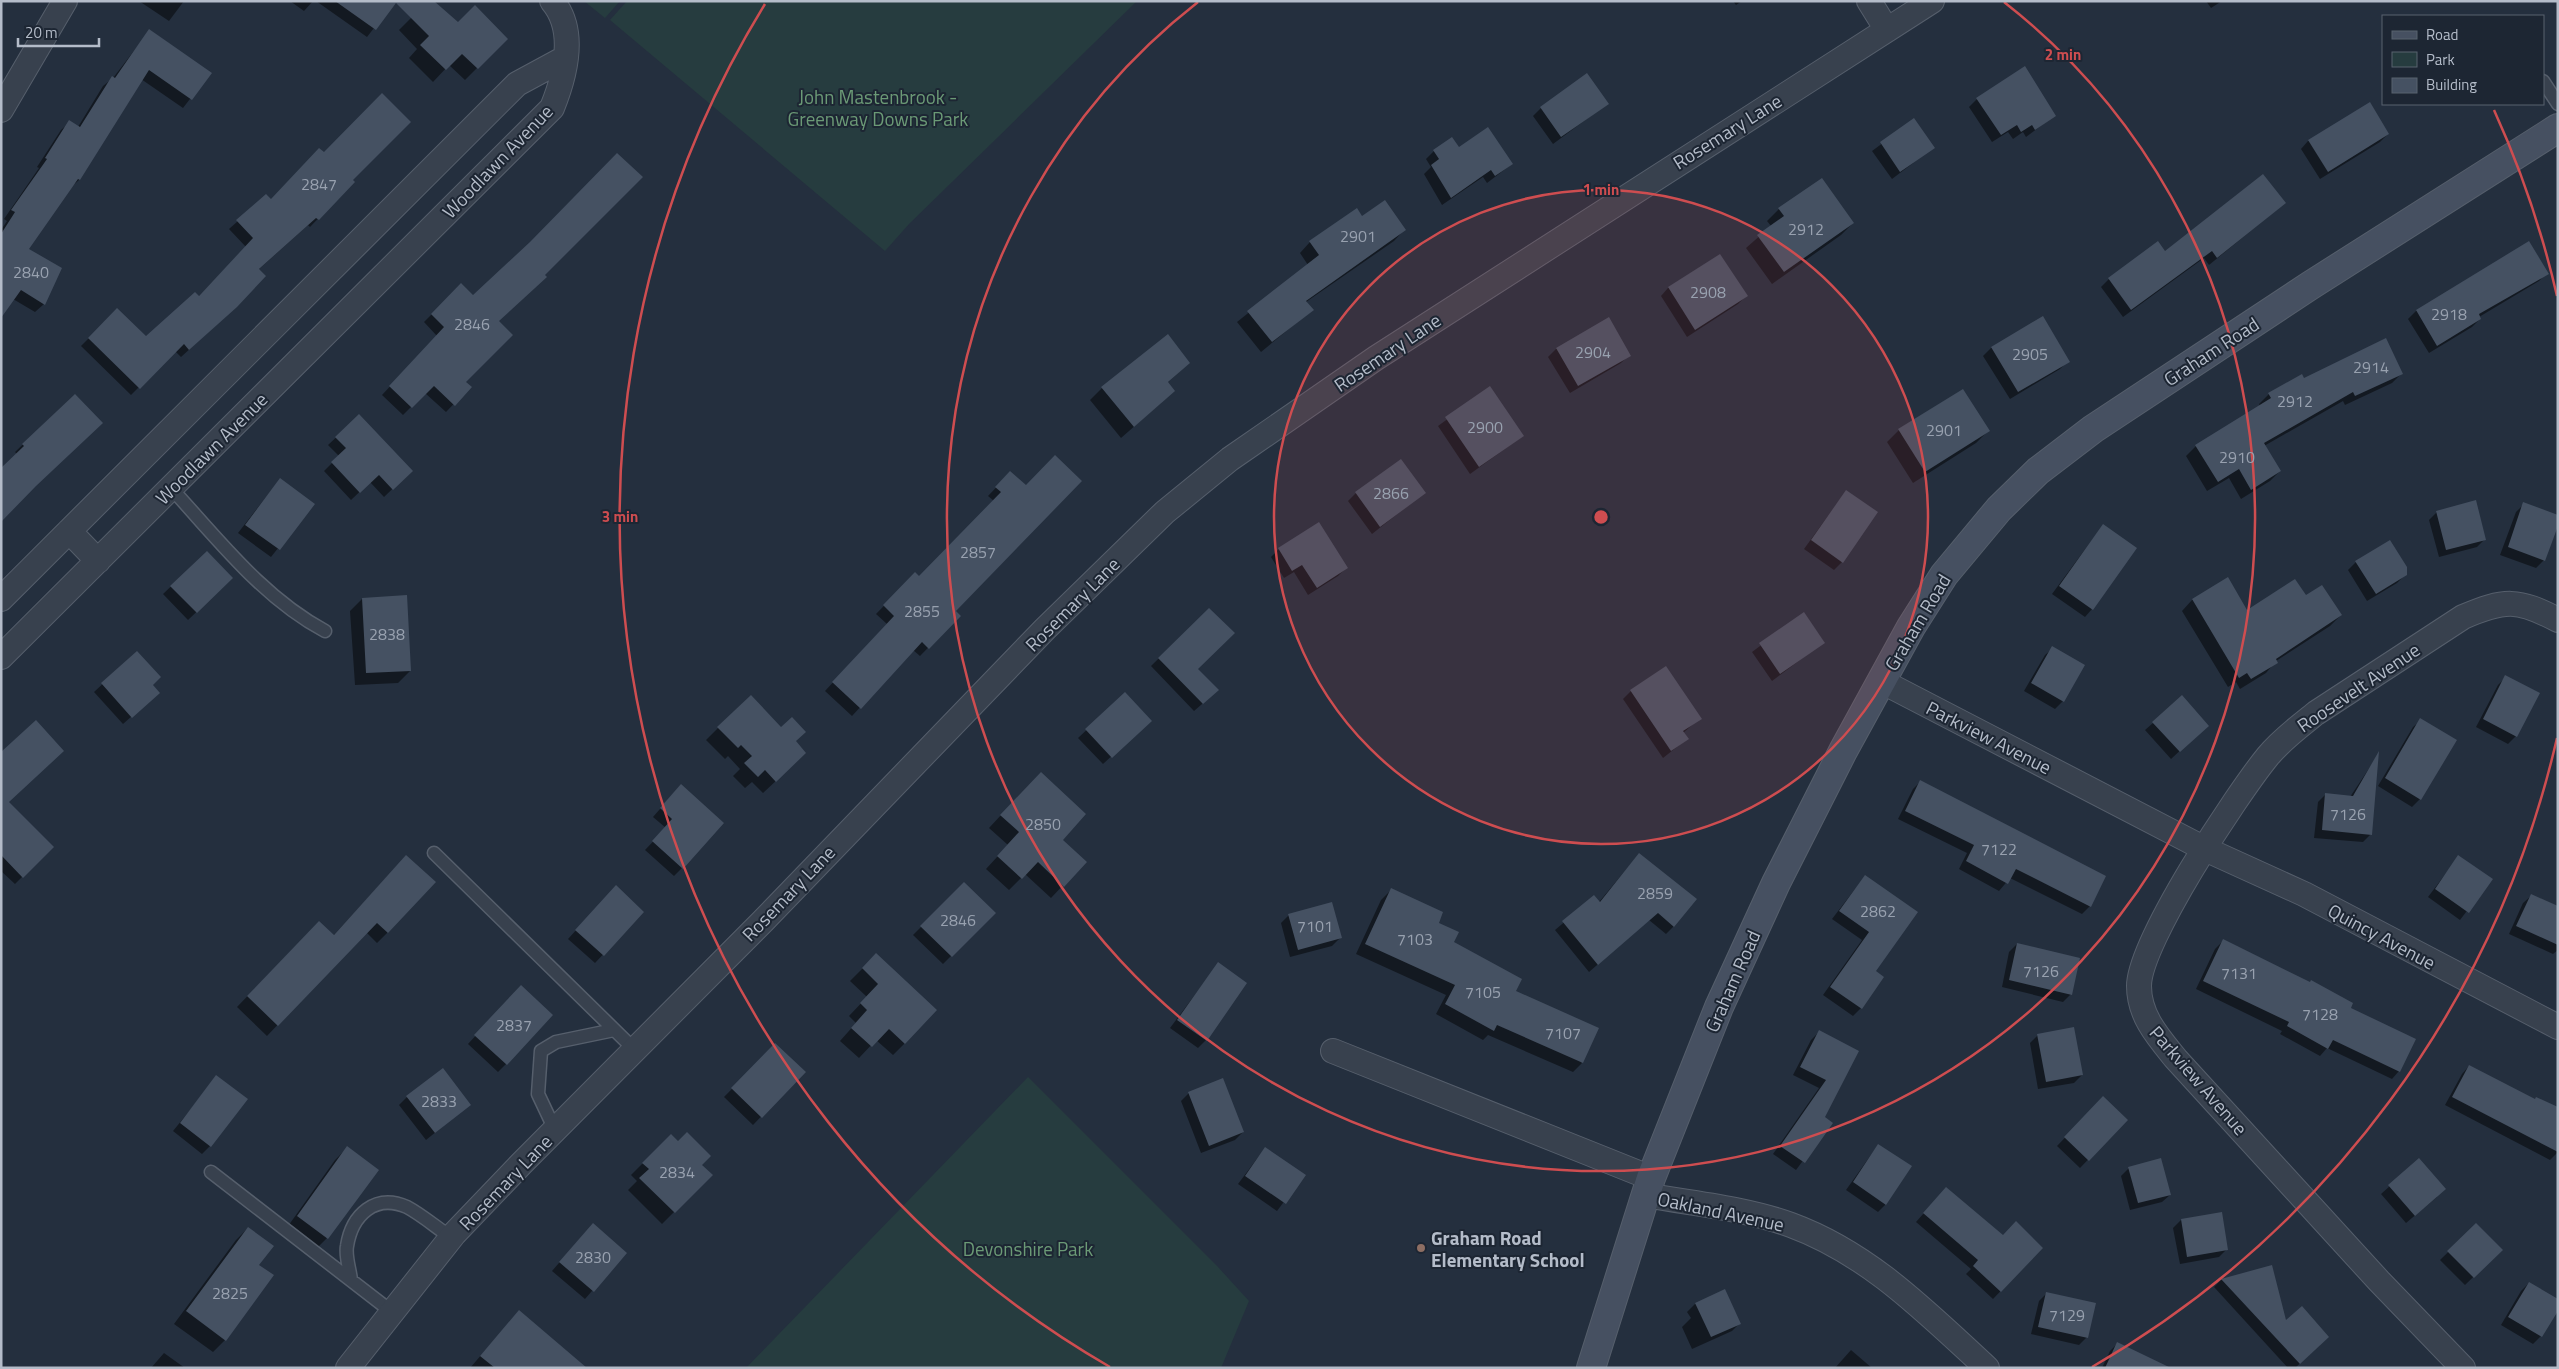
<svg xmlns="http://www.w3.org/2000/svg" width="2559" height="1369" font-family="'Titillium Web',sans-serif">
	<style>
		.green { fill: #263c3f }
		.shadow { fill: #0007 }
		.building { fill: #455162 }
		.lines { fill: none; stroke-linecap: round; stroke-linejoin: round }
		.lane-casing { stroke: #565f6c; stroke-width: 15 }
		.street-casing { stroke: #565f6c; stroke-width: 26 }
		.secondary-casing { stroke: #565f6c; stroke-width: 30 }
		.lane { stroke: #38414e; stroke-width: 12 }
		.street { stroke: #38414e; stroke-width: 24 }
		.secondary { stroke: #465061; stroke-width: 28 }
		.ring { fill: none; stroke: #ce4d50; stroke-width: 2.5 }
		.education-dot { fill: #8d6e63; stroke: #1d2633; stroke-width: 2 }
		.labels { text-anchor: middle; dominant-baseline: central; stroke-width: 4; stroke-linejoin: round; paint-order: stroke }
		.number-label { font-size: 16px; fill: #98a1af }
		.park-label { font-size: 19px; fill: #6b9a76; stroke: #1d2633 }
		.street-label { font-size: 19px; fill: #b4bcc9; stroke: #1d2633 }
		.poi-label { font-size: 19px; font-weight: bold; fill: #b4bcc9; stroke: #1d2633; text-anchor: start }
		.centre { fill: #ce4d50; stroke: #1d2633; stroke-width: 2.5 }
		.ring-label { font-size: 15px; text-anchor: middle; font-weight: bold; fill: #ce4d50; stroke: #1d2633; stroke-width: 4; stroke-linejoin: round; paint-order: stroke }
	</style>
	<rect width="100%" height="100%" fill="#242f3e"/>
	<!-- green -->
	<path class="green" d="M584,1H620L605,18Z
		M627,1H1137L909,224L885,251L610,20Z
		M1028,1077L1218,1267L1249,1301L1221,1368H746Z"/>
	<!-- shadow -->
	<path class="shadow" d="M139,1H184L169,21Z
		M290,1H313L304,11Z
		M316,1H395L367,37Z
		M428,1L458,24L506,39L465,80L449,65L433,82L409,58L417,49L399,30Z
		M1733,1H1742L1736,5Z
		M2206,1H2222L2211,8Z
		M150,30L210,73L183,108L141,79L79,180L70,188L27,249L44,304L35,312L13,299L1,316V230L7,221L4,219L39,168L37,167L61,130L70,122L78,127L103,86L113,78Z
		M2025,68L2054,116L2026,137L2023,132L2013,139L2008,132L1992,142L1969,107L1977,99Z
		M1607,104L1553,144L1533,116L1541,108Z
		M1914,120L1933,148L1892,179L1872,151Z
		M2388,134L2380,142L2320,179L2301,149L2308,141Z
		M1458,149L1512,164L1487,183L1483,177L1442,205L1424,174L1431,167L1426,159L1434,151Z
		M351,180L353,182L310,227L308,225L258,270L227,315L181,357L175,351L131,395L81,346L117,310L146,338L198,297L246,247L229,229L266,196L270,200Z
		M2285,203L2209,265L2204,258L2123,317L2101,287L2109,279L2165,253Z
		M1779,209L1853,223L1841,235L1772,284L1746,248L1771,226L1767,221Z
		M1362,218L1404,230L1394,241L1306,302L1312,310L1261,352L1237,322L1308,265L1300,253L1310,242Z
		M2529,242L2547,273L2539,281L2479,317L2480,319L2472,327L2429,353L2408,319L2416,311Z
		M1720,255L1746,296L1738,304L1687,337L1661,296L1668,288Z
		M461,285L464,382L470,387L446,412L425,393L403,415L382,395L437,336L424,322Z
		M2042,318L2068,361L2060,369L2010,399L1983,356L1991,348Z
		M1608,319L1629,355L1621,363L1570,393L1548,357L1556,349Z
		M1189,363L1167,383L1161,403L1121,438L1090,400L1102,388Z
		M2402,373L2392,383L2345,405L2343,401L2264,446L2280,471L2270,481L2241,499L2229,478L2207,491L2186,456L2196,446L2260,406L2259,404L2269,394L2301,376L2304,379Z
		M1490,388L1523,436L1470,474L1438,426Z
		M74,395L17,454L15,452Z
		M359,416L411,471L384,497L370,482L351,500L324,471L339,456L328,445Z
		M1899,430L1988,431L1976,443L1913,483L1887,442Z
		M1010,473L954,611L959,616L920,656L913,650L852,716L825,691L887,624L876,614L915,574L919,578L994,501L988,496Z
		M280,479L313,504L271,557L238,533Z
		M1846,491L1842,562L1834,570L1804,549Z
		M1356,493H1424L1372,534L1348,501Z
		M2524,504L2544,560L2536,568L2500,555L2516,512Z
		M2437,512L2485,539L2477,547L2439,557L2429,520Z
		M1318,524L1346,568L1338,576L1308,595L1294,572L1284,578L1271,557L1279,549Z
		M2103,525L2092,609L2085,617L2052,594Z
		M207,552L232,578L188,620L163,594Z
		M2356,562L2405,575L2397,583L2367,601L2348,570Z
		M2227,579L2247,612L2306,597L2341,615L2330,626L2276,661L2266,673L2240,689L2236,682L2228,687L2182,611L2192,600Z
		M362,599L410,671L398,683L355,685L350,611Z
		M1209,609L1196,669L1209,698L1194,711L1151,666Z
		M1804,613L1824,642L1772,681L1752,652Z
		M2053,648L2063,701L2055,709L2024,691L2045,655Z
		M136,653L151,685L150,700L123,724L94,692Z
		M2506,677L2516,736L2508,744L2476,727L2498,685Z
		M1631,691L1700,718L1683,733L1687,739L1663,758L1623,699Z
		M1125,694L1142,728L1103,764L1078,738Z
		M2421,720L2420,799L2412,807L2378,786L2413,727Z
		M2153,723L2199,733L2171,759L2145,730Z
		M718,728L795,742L793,765L763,793L752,782L745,788L733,776L740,769L728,756L725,759L706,740Z
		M2378,755L2371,834L2363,842L2314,838L2318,802L2326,794L2350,797Z
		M1,779L7,802L52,847L15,884L1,871Z
		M1921,781L2090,906L2082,914L2010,878L1999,891L1959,869L1967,853L1898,819L1913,789Z
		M1029,785L1061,840L1085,862L1051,898L1025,874L1009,890L986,869L1008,845L989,828Z
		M673,794L682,868L674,876L645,850L666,828L653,817Z
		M1639,854L1674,926L1666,934L1649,920L1589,972L1555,930L1594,897L1599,902Z
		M2459,856L2491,879L2460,920L2428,897Z
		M396,867L388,932L377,943L366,932L267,1036L237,1007L308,933L333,936Z
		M1865,876L1874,972L1861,1008L1853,1016L1823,995L1862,940L1832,919Z
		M964,884L994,913L943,964L913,935Z
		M1391,890L1437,923L1452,943L1514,991L1582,1063L1573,1072L1488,1035L1483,1040L1436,1014L1446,995L1356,954L1381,900Z
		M608,895L643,912L595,963L568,939Z
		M2531,896L2558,908V950L2553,954L2509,934L2523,903Z
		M1289,915L1340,938L1332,946L1290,957L1281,923Z
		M2223,941L2349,1008L2399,1071L2392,1079L2327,1048L2320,1056L2280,1034L2282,1031L2196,989L2215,949Z
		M2017,944L2071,994L2063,1002L2002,987L2009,952Z
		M876,955L905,1043L893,1055L876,1040L859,1058L840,1041L856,1023L849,1016L867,997L850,981Z
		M1218,964L1206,1040L1198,1048L1170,1028Z
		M513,995L506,1064L498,1072L468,1044Z
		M1819,1032L1857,1051L1823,1118L1831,1123L1796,1170L1773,1154L1819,1088L1793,1075L1811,1040Z
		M2038,1035L2082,1075L2074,1083L2038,1089L2030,1043Z
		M775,1045L804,1072L753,1125L724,1097Z
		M2469,1066L2534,1100L2558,1109V1152L2550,1160L2445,1105L2462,1074Z
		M217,1077L210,1146L202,1154L173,1131Z
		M1189,1093L1243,1132L1235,1140L1201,1153L1181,1101Z
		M407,1097L469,1105L426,1140L399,1105Z
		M2103,1098L2126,1120L2080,1168L2057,1146Z
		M671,1135L711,1175L662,1224L628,1190L637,1181L631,1175Z
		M1878,1145L1886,1204L1878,1212L1846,1190Z
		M347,1148L377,1170L327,1238L315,1250L286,1229L335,1160Z
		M1265,1148L1304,1175L1277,1211L1238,1184Z
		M2419,1160L2437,1197L2406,1223L2381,1194Z
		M2129,1168L2170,1195L2162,1202L2130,1210L2121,1176Z
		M1939,1196L2002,1237L2042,1248L1993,1299L1966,1274L1971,1269L1916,1222Z
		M2181,1220L2227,1249L2219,1257L2180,1264L2173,1228Z
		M2476,1225L2501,1250L2465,1285L2440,1260Z
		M248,1228L258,1265L225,1340L213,1352L174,1324L236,1240Z
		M585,1233L625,1253L585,1299L552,1271Z
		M2271,1267L2286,1323L2320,1345L2295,1368H2288L2214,1287L2221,1280Z
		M2529,1283L2541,1336L2533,1344L2501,1325L2521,1291Z
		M1725,1291L1740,1323L1732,1331L1692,1349L1682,1327L1691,1318L1687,1312L1695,1304Z
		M2047,1293L2087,1337L2079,1345L2031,1334L2039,1301Z
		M519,1311L572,1368H470Z
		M2118,1343L2148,1368H2102L2110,1351Z
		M1851,1350L1872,1368H1835Z
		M164,1353L185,1368H151Z"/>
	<!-- building -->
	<path class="building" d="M335,1H434L458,22L475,5L508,39L478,69L462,54L446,70L420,45L429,36L396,3L376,30Z
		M149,29L212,73L192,100L149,70L80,180L78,179L29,249L62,268L45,305L21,290L1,318V234L15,212L11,210L47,159L45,158L69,120L80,127L112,76L115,78Z
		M2025,66L2056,116L2035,130L2032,125L2021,132L2017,125L2001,135L1976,98Z
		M1587,73L1609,104L1561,137L1540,107Z
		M382,93L411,122L353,180L355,182L319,220L316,218L259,269L266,276L237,307L189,350L184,344L140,389L88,338L117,308L146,336L195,292L199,296L253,238L236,220L266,194L271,199L319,148L324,152Z
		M2370,102L2389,134L2328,172L2308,140Z
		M1914,118L1935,148L1900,172L1880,142Z
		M1488,127L1513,164L1495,176L1491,170L1451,198L1431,165L1439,159L1433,150L1452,137L1459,147Z
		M617,153L643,177L545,275L547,277L499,321L513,335L466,382L472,387L455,406L434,386L412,408L389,386L444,327L431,314L461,283L473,295L530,242Z
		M2263,174L2286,203L2217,258L2212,251L2131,310L2108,278L2158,241L2165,251Z
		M1822,178L1854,223L1784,272L1757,235L1784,216L1778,208Z
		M1385,200L1406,230L1306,301L1314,310L1272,342L1247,311L1319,255L1309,241L1357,208L1362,216Z
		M2529,241L2549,274L2479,314L2481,319L2437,346L2416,310Z
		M1720,254L1748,296L1695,330L1668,287Z
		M2043,316L2070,362L2018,392L1991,347Z
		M1609,317L1631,356L1578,386L1556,348Z
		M1168,334L1190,363L1168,382L1175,391L1134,427L1101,387Z
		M2386,338L2403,374L2355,396L2353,392L2264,443L2281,471L2251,490L2239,469L2218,482L2195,445L2271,398L2268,393L2302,374L2304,378Z
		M1490,386L1524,436L1479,467L1445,417Z
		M1963,389L1990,431L1925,472L1898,429Z
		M75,394L103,423L36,486L1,522V468L24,446L22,444Z
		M359,414L413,471L393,490L379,475L360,493L331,462L346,448L335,437Z
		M1055,455L1082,481L956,611L961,616L929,649L922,642L861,709L832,682L894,616L883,605L915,572L919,576L1001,492L995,487L1010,471L1026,485Z
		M1401,459L1426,493L1380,527L1355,492Z
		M280,478L315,504L280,550L245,525Z
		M1846,490L1878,512L1843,563L1811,540Z
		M2476,500L2486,540L2446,550L2436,511Z
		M2523,502L2558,515V526L2545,561L2508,547Z
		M1319,522L1348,568L1317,588L1302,565L1292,571L1278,548Z
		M2103,524L2137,548L2093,610L2059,586Z
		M2390,540L2407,567V575L2376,594L2355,561Z
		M207,551L233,578L197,613L170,586Z
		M2228,577L2247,610L2295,579L2306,595L2322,585L2342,615L2276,659L2278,663L2251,679L2247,673L2239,678L2192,599Z
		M407,595L411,671L366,673L362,598Z
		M1209,608L1235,633L1198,669L1219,690L1203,704L1158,658Z
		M1804,612L1825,643L1780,674L1759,643Z
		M2052,646L2085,665L2064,702L2031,683Z
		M137,651L161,677L153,685L160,693L132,718L101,683Z
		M1666,666L1702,719L1683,731L1689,739L1671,751L1630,690Z
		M2505,675L2540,693L2517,737L2483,719Z
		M1125,692L1152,721L1112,758L1085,729Z
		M751,695L781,727L792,717L806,732L796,741L806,753L776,782L765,770L758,777L744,763L752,756L741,745L738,748L717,727Z
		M2182,695L2209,726L2180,752L2152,722Z
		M2420,718L2457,740L2421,800L2385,778Z
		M36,720L64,751L9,802L54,847L23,878L1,855V752Z
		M2379,751L2372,835L2322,830L2325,793L2353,796Z
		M1041,772L1086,814L1063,840L1087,862L1064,887L1038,862L1022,879L997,856L1019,832L1000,815Z
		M1920,780L2106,876L2091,907L2016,869L2008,884L1966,861L1974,845L1905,811Z
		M681,784L724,823L683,869L652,841L672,819L660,808Z
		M1639,853L1697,899L1674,927L1658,913L1598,965L1562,921L1594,895L1600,902Z
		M406,855L436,882L388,933L377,923L278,1026L247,996L319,921L334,935Z
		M2458,855L2493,879L2469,913L2435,889Z
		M1865,875L1918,912L1876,971L1884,977L1862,1009L1830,987L1869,932L1839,911Z
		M964,882L996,913L952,957L920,926Z
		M616,885L644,912L604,956L575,930Z
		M1391,888L1443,912L1439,923L1459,932L1454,942L1522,979L1516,991L1599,1028L1583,1063L1497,1025L1494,1031L1445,1004L1455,985L1365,944Z
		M2531,894L2558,906V945L2516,926Z
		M1332,902L1342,938L1298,950L1288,914Z
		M2223,939L2310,982L2311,980L2353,1003L2351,1008L2416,1039L2400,1072L2333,1040L2328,1049L2287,1026L2289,1022L2203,981Z
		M2017,943L2080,958L2072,995L2009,980Z
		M876,953L937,1010L905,1044L889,1029L872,1047L851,1028L867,1010L860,1003L878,984L862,968Z
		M1218,962L1247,983L1207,1041L1177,1020Z
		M521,985L553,1015L507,1065L474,1035Z
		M2074,1027L2083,1075L2046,1082L2037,1034Z
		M1819,1030L1859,1051L1825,1117L1833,1123L1805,1163L1780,1146L1826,1080L1800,1067Z
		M775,1043L806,1072L762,1118L731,1088Z
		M2469,1065L2535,1099L2536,1097L2558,1107V1152L2452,1097Z
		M443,1068L471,1105L435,1133L406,1096Z
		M216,1075L248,1099L211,1147L180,1123Z
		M1223,1078L1244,1132L1209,1146L1188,1092Z
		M2103,1096L2128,1120L2089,1161L2064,1137Z
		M687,1132L711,1156L702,1165L713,1175L675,1213L639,1178L649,1169L642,1163L671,1134L678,1141Z
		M1878,1144L1912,1166L1886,1205L1853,1182Z
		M347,1146L379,1170L328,1239L297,1216Z
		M1265,1147L1306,1175L1286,1204L1245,1176Z
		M2161,1158L2171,1195L2138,1203L2128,1167Z
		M2419,1158L2446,1189L2415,1216L2388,1185Z
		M1946,1187L2003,1235L2016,1221L2043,1248L2001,1292L1973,1266L1978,1260L1923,1213Z
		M2222,1212L2228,1250L2187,1257L2181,1219Z
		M593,1223L627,1253L594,1292L559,1262Z
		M2476,1223L2503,1250L2474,1278L2447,1251Z
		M248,1227L274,1246L259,1265L274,1275L226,1341L186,1311Z
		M2272,1265L2286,1320L2302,1306L2329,1337L2300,1364L2221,1279Z
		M2529,1282L2558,1299V1311L2542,1337L2508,1317Z
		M1725,1289L1741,1324L1711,1337L1695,1303Z
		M2046,1292L2096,1303L2088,1338L2038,1327Z
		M519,1310L587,1368H495L480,1356Z
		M2117,1342L2171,1368H2105Z"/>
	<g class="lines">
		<defs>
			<path id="lane" d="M2543,81L2558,104
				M171,488C218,539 263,598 325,631
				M434,853L635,1050
				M555,1130L538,1094L541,1051L556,1042L614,1030
				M211,1172L392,1312
				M351,1280C350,1270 345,1256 347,1246C352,1215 375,1193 407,1207C422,1215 437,1228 452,1238"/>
			<path id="street" d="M1869,1L1887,30
				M1,110L65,1
				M69,531L98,561
				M1,599L517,84L565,58
				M1,657L552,108C565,76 577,30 552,1
				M1881,681L2205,849L2304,894L2558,1027
				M1333,1051L1651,1178
				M1646,1195C1694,1204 1745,1208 1791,1225C1870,1254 1927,1313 1987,1368
				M348,1368L454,1234L521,1164L763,921L1045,629L1165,512L1230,459L1376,358L1932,1
				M2463,1368L2379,1281L2176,1059C2158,1037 2139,1016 2139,986C2139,942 2237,794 2268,756C2282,739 2300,726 2316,713L2463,617C2505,599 2518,599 2558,620"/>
			<path id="secondary" d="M1591,1368L1651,1178L1719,1007L1776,883L1843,751L1911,627L1944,575L1999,509L2038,471L2093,429L2311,285L2558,128"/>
		</defs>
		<!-- lane casing -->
		<use href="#lane" class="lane-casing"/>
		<!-- street casing -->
		<use href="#street" class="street-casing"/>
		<!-- secondary casing -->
		<use href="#secondary" class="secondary-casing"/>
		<!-- lane -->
		<use href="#lane" class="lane"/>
		<!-- street -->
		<use href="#street" class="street"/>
		<!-- secondary -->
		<use href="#secondary" class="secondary"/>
	</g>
	<!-- distance rings -->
	<circle cx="1601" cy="517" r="327" fill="#ce4d50" fill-opacity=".12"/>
	<g class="ring">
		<circle cx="1601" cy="517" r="327"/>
		<path d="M2004 2A654 654 0 1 1 1198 2"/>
		<path d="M2557 738A981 981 0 0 1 2092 1367M1110 1367A981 981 0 0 1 765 4M2494 110A981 981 0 0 1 2557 296"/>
	</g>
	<!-- markers -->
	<circle class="education-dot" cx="1421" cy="1248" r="5"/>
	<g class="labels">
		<!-- number labels -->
		<g class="number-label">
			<text x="319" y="184">2847</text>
			<text x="1806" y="229">2912</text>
			<text x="1358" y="236">2901</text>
			<text x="31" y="272">2840</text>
			<text x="1708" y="292">2908</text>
			<text x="2449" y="314">2918</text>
			<text x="472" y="324">2846</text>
			<text x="1593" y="352">2904</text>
			<text x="2030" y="354">2905</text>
			<text x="2371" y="367">2914</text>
			<text x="2295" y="401">2912</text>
			<text x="1485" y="427">2900</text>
			<text x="1944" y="430">2901</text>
			<text x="2237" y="457">2910</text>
			<text x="1391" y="493">2866</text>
			<text x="978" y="552">2857</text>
			<text x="922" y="611">2855</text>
			<text x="387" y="634">2838</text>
			<text x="2348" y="814">7126</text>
			<text x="1043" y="824">2850</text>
			<text x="1999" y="849">7122</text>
			<text x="1655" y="893">2859</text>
			<text x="1878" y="911">2862</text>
			<text x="958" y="920">2846</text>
			<text x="1315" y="926">7101</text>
			<text x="1415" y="939">7103</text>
			<text x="2041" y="971">7126</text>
			<text x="2239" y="973">7131</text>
			<text x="1483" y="992">7105</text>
			<text x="2320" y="1014">7128</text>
			<text x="514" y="1025">2837</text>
			<text x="1563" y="1033">7107</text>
			<text x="439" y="1101">2833</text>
			<text x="677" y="1172">2834</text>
			<text x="593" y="1257">2830</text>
			<text x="230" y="1293">2825</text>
			<text x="2067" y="1315">7129</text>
		</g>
		<!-- park labels -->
		<g class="park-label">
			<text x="878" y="96">John Mastenbrook -<tspan x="878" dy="22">Greenway Downs Park</tspan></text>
			<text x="1028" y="1248">Devonshire Park</text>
		</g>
		<!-- street labels -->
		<g class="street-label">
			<text transform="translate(1727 131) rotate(-32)">Rosemary Lane</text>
			<text transform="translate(497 161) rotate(-46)">Woodlawn Avenue</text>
			<text transform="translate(2211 351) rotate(-33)">Graham Road</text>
			<text transform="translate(1387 352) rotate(-34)">Rosemary Lane</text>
			<text transform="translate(211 448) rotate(-45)">Woodlawn Avenue</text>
			<text transform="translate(1072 604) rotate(-45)">Rosemary Lane</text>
			<text transform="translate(1917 622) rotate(-59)">Graham Road</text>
			<text transform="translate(2358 687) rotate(-34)">Roosevelt Avenue</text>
			<text transform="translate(1989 737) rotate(27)">Parkview Avenue</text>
			<text transform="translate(788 893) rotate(-46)">Rosemary Lane</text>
			<text transform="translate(2382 936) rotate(28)">Quincy Avenue</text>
			<text transform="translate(1732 981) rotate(-66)">Graham Road</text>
			<text transform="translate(2199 1080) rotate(49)">Parkview Avenue</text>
			<text transform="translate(505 1182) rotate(-46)">Rosemary Lane</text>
			<text transform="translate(1721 1211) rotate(12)">Oakland Avenue</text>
		</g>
		<!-- poi labels -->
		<g class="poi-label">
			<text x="1431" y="1237">Graham Road<tspan x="1431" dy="22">Elementary School</tspan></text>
		</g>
	</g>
	<circle cx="1601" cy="517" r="8" class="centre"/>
	<g class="ring-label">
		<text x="2063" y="60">2 min</text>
		<text x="1601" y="195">1 min</text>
		<text x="620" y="522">3 min</text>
	</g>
	<!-- border -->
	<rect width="2559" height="1369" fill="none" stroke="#b4bcc9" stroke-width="5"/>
	<!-- legend -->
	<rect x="2382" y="15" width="162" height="90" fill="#1d2633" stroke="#59626f"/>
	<rect x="2392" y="31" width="25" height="8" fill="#465061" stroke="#59626f"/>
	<text x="2426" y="40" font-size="15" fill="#b4bcc9">Road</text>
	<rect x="2392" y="52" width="25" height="15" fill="#263c3f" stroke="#59626f"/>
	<text x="2426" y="65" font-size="15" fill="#b4bcc9">Park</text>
	<rect x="2392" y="78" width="25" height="15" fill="#455162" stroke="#59626f"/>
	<text x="2426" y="90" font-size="15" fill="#b4bcc9">Building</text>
	<!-- scale -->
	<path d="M18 38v8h81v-8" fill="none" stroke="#b4bcc9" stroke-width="2.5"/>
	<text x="25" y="38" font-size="15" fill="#b4bcc9" stroke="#1d2633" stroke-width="4" paint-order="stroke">20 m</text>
</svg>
